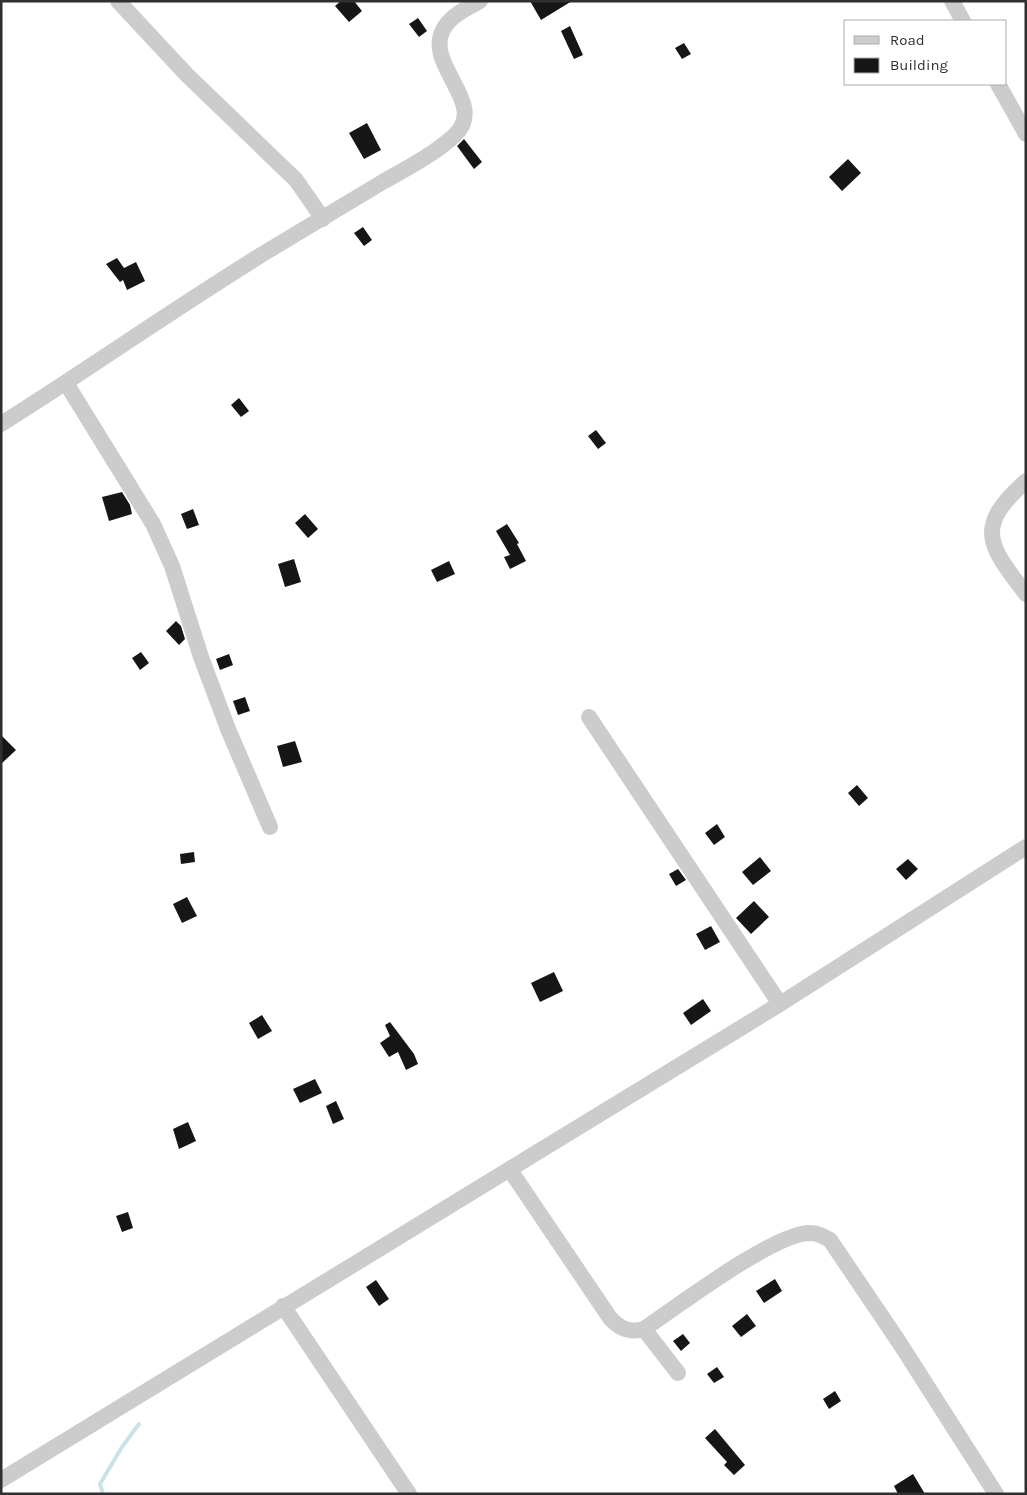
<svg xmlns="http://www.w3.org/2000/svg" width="1027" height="1495" font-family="Karla,sans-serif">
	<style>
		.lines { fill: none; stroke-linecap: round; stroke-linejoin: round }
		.stream { stroke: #cbe2ea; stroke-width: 4 }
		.building { fill: #161616 }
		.street { stroke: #ccc; stroke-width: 16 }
	</style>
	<rect width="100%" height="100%" fill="#fff"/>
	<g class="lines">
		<!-- stream -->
		<path class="stream" d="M103,1494L100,1484L122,1447L139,1424"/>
	</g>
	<!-- building -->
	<path class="building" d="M341,1H354L362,11L349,22L335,6Z
		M530,1H572L541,20Z
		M418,18L427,31L419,37L409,24Z
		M570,26L583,55L574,59L561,31Z
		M684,43L691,54L682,59L675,48Z
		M367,123L381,150L364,159L349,133Z
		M464,139L482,162L474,169L457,146Z
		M848,159L861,173L842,191L829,177Z
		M363,227L372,240L364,246L354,233Z
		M117,258L124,268L136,262L145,281L127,290L123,280L120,282L106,264Z
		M239,398L249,411L241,417L231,405Z
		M596,430L606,443L598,449L588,436Z
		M122,492L130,505L132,514L109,521L102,497Z
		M193,509L199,525L187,529L181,514Z
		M305,514L318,529L308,538L295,523Z
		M507,524L519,543L517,544L526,561L510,569L504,557L510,555L496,531Z
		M294,559L301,582L285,587L278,564Z
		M449,561L455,574L437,582L431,570Z
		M176,621L181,626L185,639L179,645L166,631Z
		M141,652L149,663L140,670L132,658Z
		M229,654L233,665L220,670L216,659Z
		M245,697L250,711L238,715L233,701Z
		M1,735L16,750L1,764Z
		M295,741L302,762L283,767L277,746Z
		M857,785L868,798L859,806L848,793Z
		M717,824L725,837L714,845L705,833Z
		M194,852L195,862L181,864L180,854Z
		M760,857L771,871L753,885L742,872Z
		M908,859L918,869L906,880L896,869Z
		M678,869L686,880L676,886L669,874Z
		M187,897L197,916L182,923L173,904Z
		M754,901L769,917L751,934L736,918Z
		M711,926L720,942L705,950L696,934Z
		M554,972L563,991L540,1002L531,983Z
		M703,999L711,1011L691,1025L683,1013Z
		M262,1015L272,1031L258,1039L249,1023Z
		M390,1022L414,1054L418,1064L406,1070L398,1052L389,1057L380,1043L390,1036L385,1025Z
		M315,1079L322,1093L300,1103L293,1089Z
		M336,1101L344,1119L333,1124L326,1106Z
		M188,1122L196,1141L179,1149L173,1129Z
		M128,1212L133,1228L122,1232L116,1216Z
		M775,1279L782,1291L764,1303L756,1291Z
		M376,1280L389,1299L379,1306L366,1287Z
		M747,1314L756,1326L741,1337L732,1326Z
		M683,1334L690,1343L681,1351L673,1341Z
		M717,1367L724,1377L714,1383L707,1374Z
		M835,1391L841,1401L829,1409L823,1399Z
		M715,1429L745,1465L734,1475L724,1465L727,1462L705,1438Z
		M913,1474L925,1494H898L894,1486Z"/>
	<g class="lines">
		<!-- street -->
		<path class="street" d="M118,1L187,75L296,180L323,219
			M952,1L963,21
			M998,84L1026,134
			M66,383L153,524L172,566L201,657L228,729L270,827
			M1,424C92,367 179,305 271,249C307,227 344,205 381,183C405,169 433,155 454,136C490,103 422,65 444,28C452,15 467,8 480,1
			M1026,481C974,527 988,545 1026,594
			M589,717L780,1004
			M510,1170L610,1318C620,1329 630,1333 644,1329C678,1306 773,1234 809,1233C818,1233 823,1236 830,1240L899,1342L996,1494
			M283,1306L409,1494
			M644,1329L678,1373
			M1,1480L780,1004L1026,847"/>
	</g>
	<!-- border -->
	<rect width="1027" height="1495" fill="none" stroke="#2f2f2f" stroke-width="5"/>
	<!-- legend -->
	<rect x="844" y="20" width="162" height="65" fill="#ffffff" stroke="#acacac"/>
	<rect x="854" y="36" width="25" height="8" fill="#cccccc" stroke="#acacac"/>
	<text x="890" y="45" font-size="15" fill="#2f2f2f">Road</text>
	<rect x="854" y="58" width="25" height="15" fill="#161616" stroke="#acacac"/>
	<text x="890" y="70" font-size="15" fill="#2f2f2f">Building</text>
</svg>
